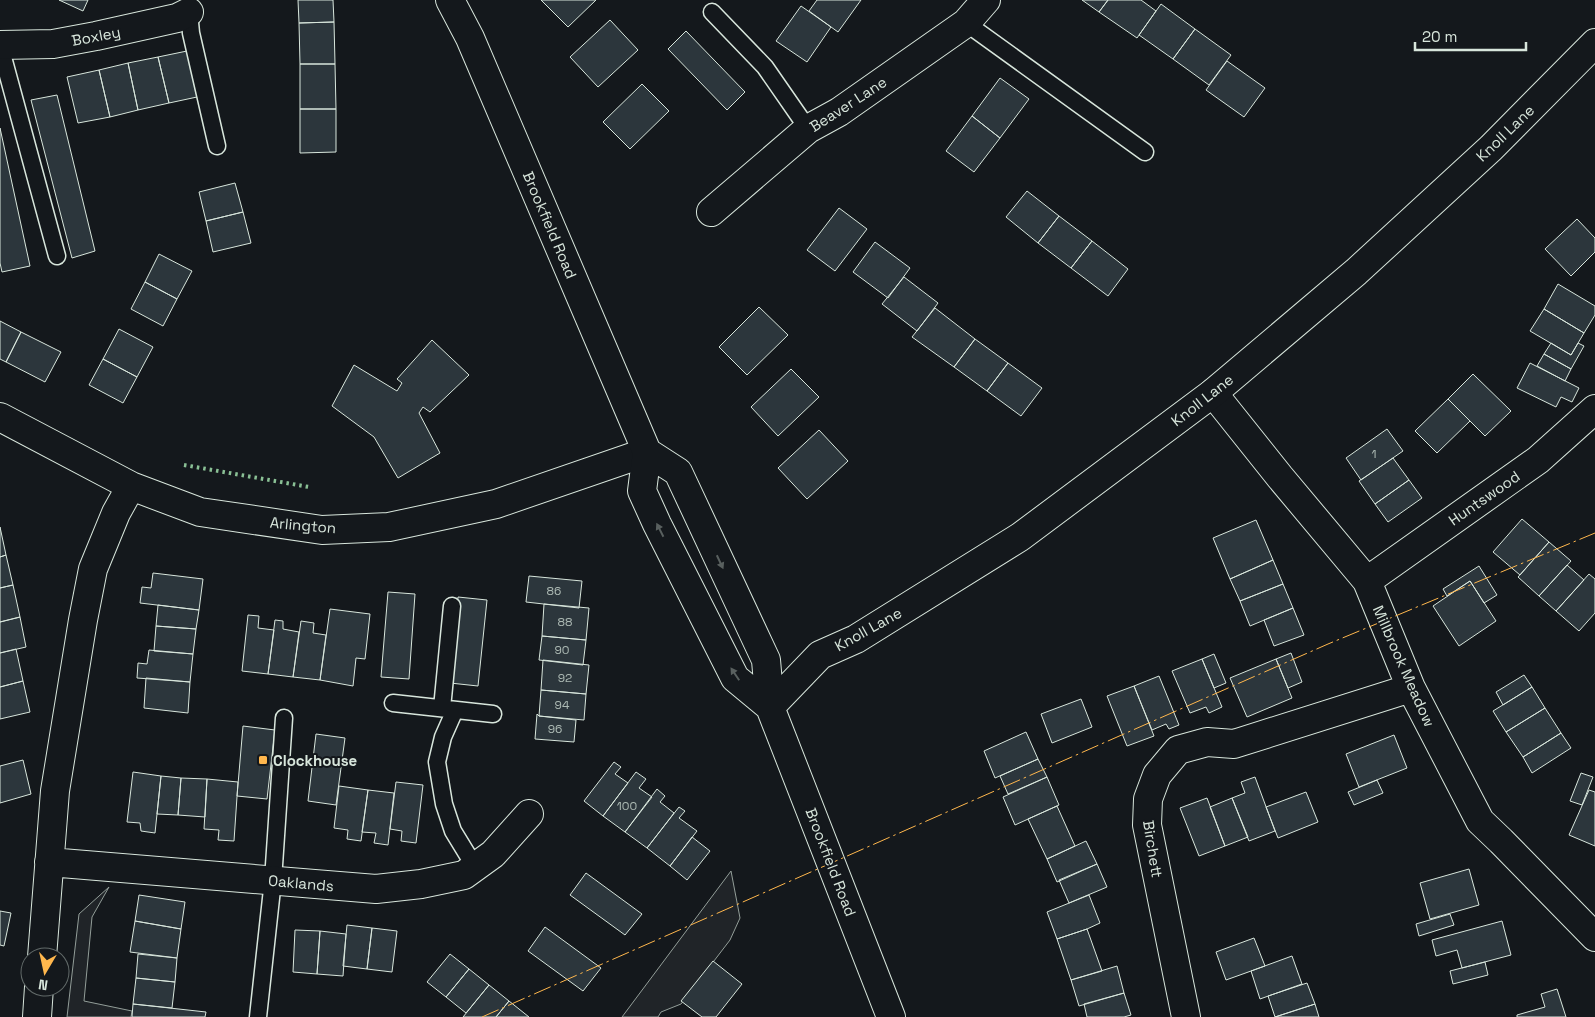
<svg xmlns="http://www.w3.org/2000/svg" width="1595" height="1017" font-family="'Space Grotesk',sans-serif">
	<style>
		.green { fill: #202428; stroke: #939e99 }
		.building { fill: #2c363c; stroke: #d8e6dc }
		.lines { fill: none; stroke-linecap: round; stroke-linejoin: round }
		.lane-casing { stroke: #d8e6dc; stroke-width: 19 }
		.street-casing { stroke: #d8e6dc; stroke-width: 30 }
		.secondary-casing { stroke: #d8e6dc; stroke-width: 30 }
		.lane { stroke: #14181c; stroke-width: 16 }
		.street { stroke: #14181c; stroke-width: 28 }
		.secondary { stroke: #14181c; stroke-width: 28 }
		.hedge { stroke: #8ac095; stroke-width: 4; stroke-dasharray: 2.5 4; stroke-linecap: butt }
		.power { stroke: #ffb74d; stroke-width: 1; stroke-dasharray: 18 4 2.5 4; stroke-linecap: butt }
		.oneway { fill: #59605f }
		.poi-dot { fill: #ffb74d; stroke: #14181c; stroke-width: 2 }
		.labels { text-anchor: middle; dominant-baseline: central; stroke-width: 4; stroke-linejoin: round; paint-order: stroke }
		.number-label { font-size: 12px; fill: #adbab4 }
		.street-label { font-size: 15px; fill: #d8e6dc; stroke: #14181c }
		.poi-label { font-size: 15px; font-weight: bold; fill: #d8e6dc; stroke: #14181c; text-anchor: start }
	</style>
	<rect width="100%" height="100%" fill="#14181c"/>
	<!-- green -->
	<path class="green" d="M731,871L740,918L730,940L681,1004L661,1012L658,1017H622Z
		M109,887L92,917L84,1001L132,1011L131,1017H67L79,914Z"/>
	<!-- building -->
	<path class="building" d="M59,0H88L83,11Z
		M298,0H333L334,22L299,23Z
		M541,0H596L568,27Z
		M817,0H861L838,32L809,11Z
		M1082,0H1108L1099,12Z
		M1108,0H1141L1156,11L1137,38L1099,12Z
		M1161,4L1195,29L1173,59L1139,35Z
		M801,6L831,27L807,62L776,41Z
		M610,20L638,50L598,87L570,57Z
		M334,22L335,64H300L299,23Z
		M1195,29L1231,55L1209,85L1173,59Z
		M686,31L745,92L727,110L668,49Z
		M187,51L197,97L169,103L158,57Z
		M158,57L169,103L138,110L128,63Z
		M1227,61L1265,88L1244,117L1206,90Z
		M128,63L138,110L110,117L99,70Z
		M300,64H335L336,109H300Z
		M99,70L110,117L78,123L67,77Z
		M1000,78L1029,99L1000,138L972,116Z
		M642,84L669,111L630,149L603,122Z
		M57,95L95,251L72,258L31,100Z
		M300,109H336V152L300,153Z
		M972,116L1000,138L974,172L946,151Z
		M0,128L30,266L2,272L0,263Z
		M235,183L243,212L206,221L199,192Z
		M1027,191L1059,216L1038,243L1006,217Z
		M839,208L867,229L835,271L807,250Z
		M243,212L251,243L213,252L206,221Z
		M1059,216L1092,241L1071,268L1038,243Z
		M1577,219L1595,238V252L1571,276L1545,249Z
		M1092,241L1128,269L1108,296L1071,268Z
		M875,242L910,268L888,298L853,272Z
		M159,254L192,271L177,299L145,282Z
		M904,277L938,303L917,331L882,304Z
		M145,282L177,299L163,326L131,309Z
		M1558,284L1595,306V315L1584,333L1544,309Z
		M759,307L788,335L747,375L719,347Z
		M935,308L975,339L954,367L912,337Z
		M1544,309L1584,333L1571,355L1530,331Z
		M0,321L21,332L6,362L0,359Z
		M119,329L153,347L137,377L103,359Z
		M21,332L61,352L45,382L6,362Z
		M975,339L1008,363L987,391L954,367Z
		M432,340L469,375L430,412L423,407L419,413L440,453L398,478L374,437L332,406L354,365L397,391L402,383L397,379Z
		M1551,343L1571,355L1578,343L1584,346L1571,369L1544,354Z
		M1544,354L1571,369L1565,381L1537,366Z
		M103,359L137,377L123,403L89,385Z
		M1008,363L1042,388L1021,416L987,391Z
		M1530,363L1579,388L1572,402L1561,397L1556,407L1517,388Z
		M791,369L819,397L778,436L751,407Z
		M1473,374L1511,411L1485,436L1448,399Z
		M1448,399L1470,421L1437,453L1415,431Z
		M1387,429L1403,451L1361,480L1346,458Z
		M819,430L848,461L807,499L778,468Z
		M1393,458L1409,480L1375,504L1359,481Z
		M1409,480L1422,498L1388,522L1375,504Z
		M1522,519L1549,542L1520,575L1493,552Z
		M1256,520L1273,560L1230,579L1213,538Z
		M0,527L6,555L0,557Z
		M1549,542L1571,561L1539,596L1518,577Z
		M6,555L13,585L0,588V557Z
		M1273,560L1283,584L1240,601L1230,579Z
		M1567,565L1584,580L1556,611L1539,596Z
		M1479,566L1497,595L1484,603L1470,581L1447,596L1443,589Z
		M153,573L203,579L199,610L140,603L142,587L151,588Z
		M1589,574L1595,579V613L1579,631L1556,611Z
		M529,576L582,581L579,608L526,602Z
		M1470,581L1496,621L1459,646L1433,606Z
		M1283,584L1293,608L1250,626L1240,601Z
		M13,585L20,617L0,622V588Z
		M388,592L415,594L409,679L381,677Z
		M458,597L487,600L478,686L450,683Z
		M544,604L589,608L586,640L542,636Z
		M158,605L199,610L196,629L156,626Z
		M1293,608L1304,635L1274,646L1264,620Z
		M330,609L370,614L365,659L356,658L353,686L320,680Z
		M248,615L259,616L258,628L274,630L268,674L242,671Z
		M20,617L26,647L0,653V622Z
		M275,620L283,621V629L299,632L293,677L268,674Z
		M301,621L314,623L313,633L326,635L320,680L293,677Z
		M156,626L196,629L193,654L154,651Z
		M542,636L586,640L583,665L539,660Z
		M16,649L23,681L0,687V653Z
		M149,650L193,654L190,682L137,678L138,663L147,664Z
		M1291,653L1302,682L1288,688L1276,659Z
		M1214,654L1226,683L1214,688L1202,659Z
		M1202,659L1222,707L1209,713L1206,707L1190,713L1172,671Z
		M1276,659L1292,698L1247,717L1230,678Z
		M543,660L589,665L586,694L541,690Z
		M1524,675L1532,687L1503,705L1496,692Z
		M1159,676L1179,725L1169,729L1166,724L1152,730L1134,686Z
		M146,678L190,682L188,713L144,708Z
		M23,681L30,712L0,719V687Z
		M1134,686L1154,736L1127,746L1107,696Z
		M1532,687L1545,708L1506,732L1493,711Z
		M541,690L586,694L584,720L539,716Z
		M1081,699L1092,727L1052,743L1041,714Z
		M1545,708L1561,733L1523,757L1506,732Z
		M537,714L539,716L576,720L574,742L535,739Z
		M243,726L275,730L267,799L237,796Z
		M1026,732L1038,759L995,778L984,751Z
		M1561,733L1571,748L1532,773L1523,757Z
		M316,734L345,738L336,805L308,801Z
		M1394,735L1407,768L1359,787L1346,754Z
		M1038,759L1047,777L1008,794L1000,776Z
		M23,760L31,794L0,803V766Z
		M614,762L621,767L615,774L628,783L603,816L584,801Z
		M133,772L161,776L155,833L141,831L140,823L127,822Z
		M636,772L646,779L639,788L652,797L625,832L603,816Z
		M1581,773L1593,777L1582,805L1570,801Z
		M161,776L181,778L178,815L157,814Z
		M1047,777L1059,805L1015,825L1003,797Z
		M1255,777L1275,831L1249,841L1232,798L1245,793L1241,782Z
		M181,778L207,779L205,817L178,815Z
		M207,779L238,782L234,841L218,840L219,830L204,829Z
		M1377,780L1383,793L1354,805L1348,792Z
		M396,782L423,785L416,843L401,841L402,831L390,829Z
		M339,786L368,790L361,841L347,839L348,830L334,828Z
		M657,789L665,796L660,802L674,813L647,848L625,832Z
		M368,790L394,793L388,845L374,843L376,833L362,832Z
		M1589,790L1595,792V846L1569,835Z
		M1306,792L1318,822L1278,838L1266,807Z
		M1207,798L1225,846L1199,856L1180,808Z
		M1232,798L1248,837L1225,846L1210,807Z
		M1057,806L1075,846L1047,859L1028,819Z
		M679,807L685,811L679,818L697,831L670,866L647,848Z
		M692,837L710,851L687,880L670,866Z
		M1086,841L1097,864L1057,882L1047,859Z
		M1097,864L1107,887L1069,903L1059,880Z
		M1469,869L1479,905L1430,919L1420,883Z
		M586,873L642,914L625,935L570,895Z
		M139,895L185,902L181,929L135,921Z
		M1089,895L1100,923L1087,929L1057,939L1047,912Z
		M0,911L11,913L4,946L0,945Z
		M1450,914L1454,925L1419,936L1416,924Z
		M135,921L181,929L177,958L130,952Z
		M1502,921L1511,955L1462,968L1457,950L1436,956L1432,940Z
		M347,925L372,928L367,969L343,966Z
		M545,927L601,968L583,991L528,951Z
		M372,928L397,931L392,972L367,969Z
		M1087,929L1102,971L1071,980L1057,939Z
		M295,930L320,931L317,974L293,972Z
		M320,931L346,934L343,976L317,974Z
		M1254,938L1265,966L1226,980L1216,952Z
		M138,954L177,958L175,982L136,978Z
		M450,954L469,969L446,997L427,982Z
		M1292,956L1302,984L1260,999L1251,971Z
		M713,961L742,984L716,1017H702L681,1001Z
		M1485,962L1488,975L1453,984L1450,971Z
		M1117,966L1124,993L1079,1006L1071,980Z
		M469,969L489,985L466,1013L446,997Z
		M136,978L175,982L172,1008L133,1004Z
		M1307,983L1315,1004L1275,1017L1268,996Z
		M489,985L509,1001L496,1017H463Z
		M1557,989L1566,1017H1517V1015L1545,1007L1541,994Z
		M1124,993L1131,1015L1124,1017H1087L1084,1004Z
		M509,1001L529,1017H496Z
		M133,1004L206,1012L205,1017H132Z
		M1315,1004L1319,1017H1275Z"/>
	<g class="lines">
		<defs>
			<path id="lane" d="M189,12L191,33L217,146
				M712,12L765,67L808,129
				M966,23L1145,152
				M0,46L57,256
				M393,703L493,714
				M442,708L452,606
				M455,710L443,737L437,762L444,804L453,831L475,867
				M258,1017L273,880L284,718"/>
			<path id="street" d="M0,45L53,44L96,36L177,18L189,12
				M711,212L808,129L839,112L966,23L986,0
				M1213,393L1280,477L1367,581L1411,688L1480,821L1501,841L1595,937
				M0,417L131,486L200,512L322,530L389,527L496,504L647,452
				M1367,581L1538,460L1595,409
				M49,862L376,889L421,884L464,875L493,854L529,814
				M42,957L55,791L83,620L93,569L116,513L131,486
				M37,1017L39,987
				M1186,1017L1147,825L1148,799L1157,775L1178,750L1207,742L1234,744L1411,688"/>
			<path id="secondary" d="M450,0L470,38L647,452L642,491L657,524L735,678L770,707
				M647,452L678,472L766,660L770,707L891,1017
				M770,707L820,655L856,639L1020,537L1213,393L1356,272L1491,148L1595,43"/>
		</defs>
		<!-- lane casing -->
		<use href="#lane" class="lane-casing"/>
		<!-- street casing -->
		<use href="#street" class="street-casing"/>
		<!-- secondary casing -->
		<use href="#secondary" class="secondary-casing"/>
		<!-- lane -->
		<use href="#lane" class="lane"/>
		<!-- street -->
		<use href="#street" class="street"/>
		<!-- secondary -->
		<use href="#secondary" class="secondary"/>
		<!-- hedge -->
		<path class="hedge" d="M184,465L309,487"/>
		<!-- power -->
		<path class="power" d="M482,1017L1328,644L1595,533"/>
	</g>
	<!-- one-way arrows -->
	<defs><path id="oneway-solid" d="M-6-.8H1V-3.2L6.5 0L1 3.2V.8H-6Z" transform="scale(1.25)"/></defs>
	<g class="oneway">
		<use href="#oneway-solid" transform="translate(660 530) rotate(-117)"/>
		<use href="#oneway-solid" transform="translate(720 562) rotate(65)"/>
		<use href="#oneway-solid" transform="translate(735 674) rotate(-124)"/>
	</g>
	<!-- markers -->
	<rect class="poi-dot" x="258" y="755" width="10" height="10" rx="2.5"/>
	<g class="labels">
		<!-- number labels -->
		<g class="number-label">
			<text x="1374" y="454">1</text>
			<text x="554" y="591">86</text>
			<text x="565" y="622">88</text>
			<text x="562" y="650">90</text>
			<text x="565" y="678">92</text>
			<text x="562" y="705">94</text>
			<text x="555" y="729">96</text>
			<text x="627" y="806">100</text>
		</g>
		<!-- street labels -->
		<g class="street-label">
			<text transform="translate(96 36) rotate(-11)">Boxley</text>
			<text transform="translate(848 104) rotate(-33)">Beaver Lane</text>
			<text transform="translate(1505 133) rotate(-44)">Knoll Lane</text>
			<text transform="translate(550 225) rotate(67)">Brookfield Road</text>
			<text transform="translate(1202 400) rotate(-38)">Knoll Lane</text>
			<text transform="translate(1484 498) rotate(-35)">Huntswood</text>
			<text transform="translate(303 525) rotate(5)">Arlington</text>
			<text transform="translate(868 629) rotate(-29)">Knoll Lane</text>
			<text transform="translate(1404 666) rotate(66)">Millbrook Meadow</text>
			<text transform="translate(1153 849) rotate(81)">Birchett</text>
			<text transform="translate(831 862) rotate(69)">Brookfield Road</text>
			<text transform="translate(301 883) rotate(5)">Oaklands</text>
		</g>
		<!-- poi labels -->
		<g class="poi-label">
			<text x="273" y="760">Clockhouse</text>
		</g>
	</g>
	<!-- north arrow -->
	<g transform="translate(45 972) rotate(189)"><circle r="24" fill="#14181c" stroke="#626a69"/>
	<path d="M0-4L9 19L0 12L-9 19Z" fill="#ffb74d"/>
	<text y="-8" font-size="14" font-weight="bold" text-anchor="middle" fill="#d8e6dc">N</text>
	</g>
	<!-- scale -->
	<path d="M1415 42v8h111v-8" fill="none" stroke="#d8e6dc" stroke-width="2.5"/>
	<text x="1422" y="42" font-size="15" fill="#d8e6dc" stroke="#14181c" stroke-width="4" paint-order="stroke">20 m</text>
</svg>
